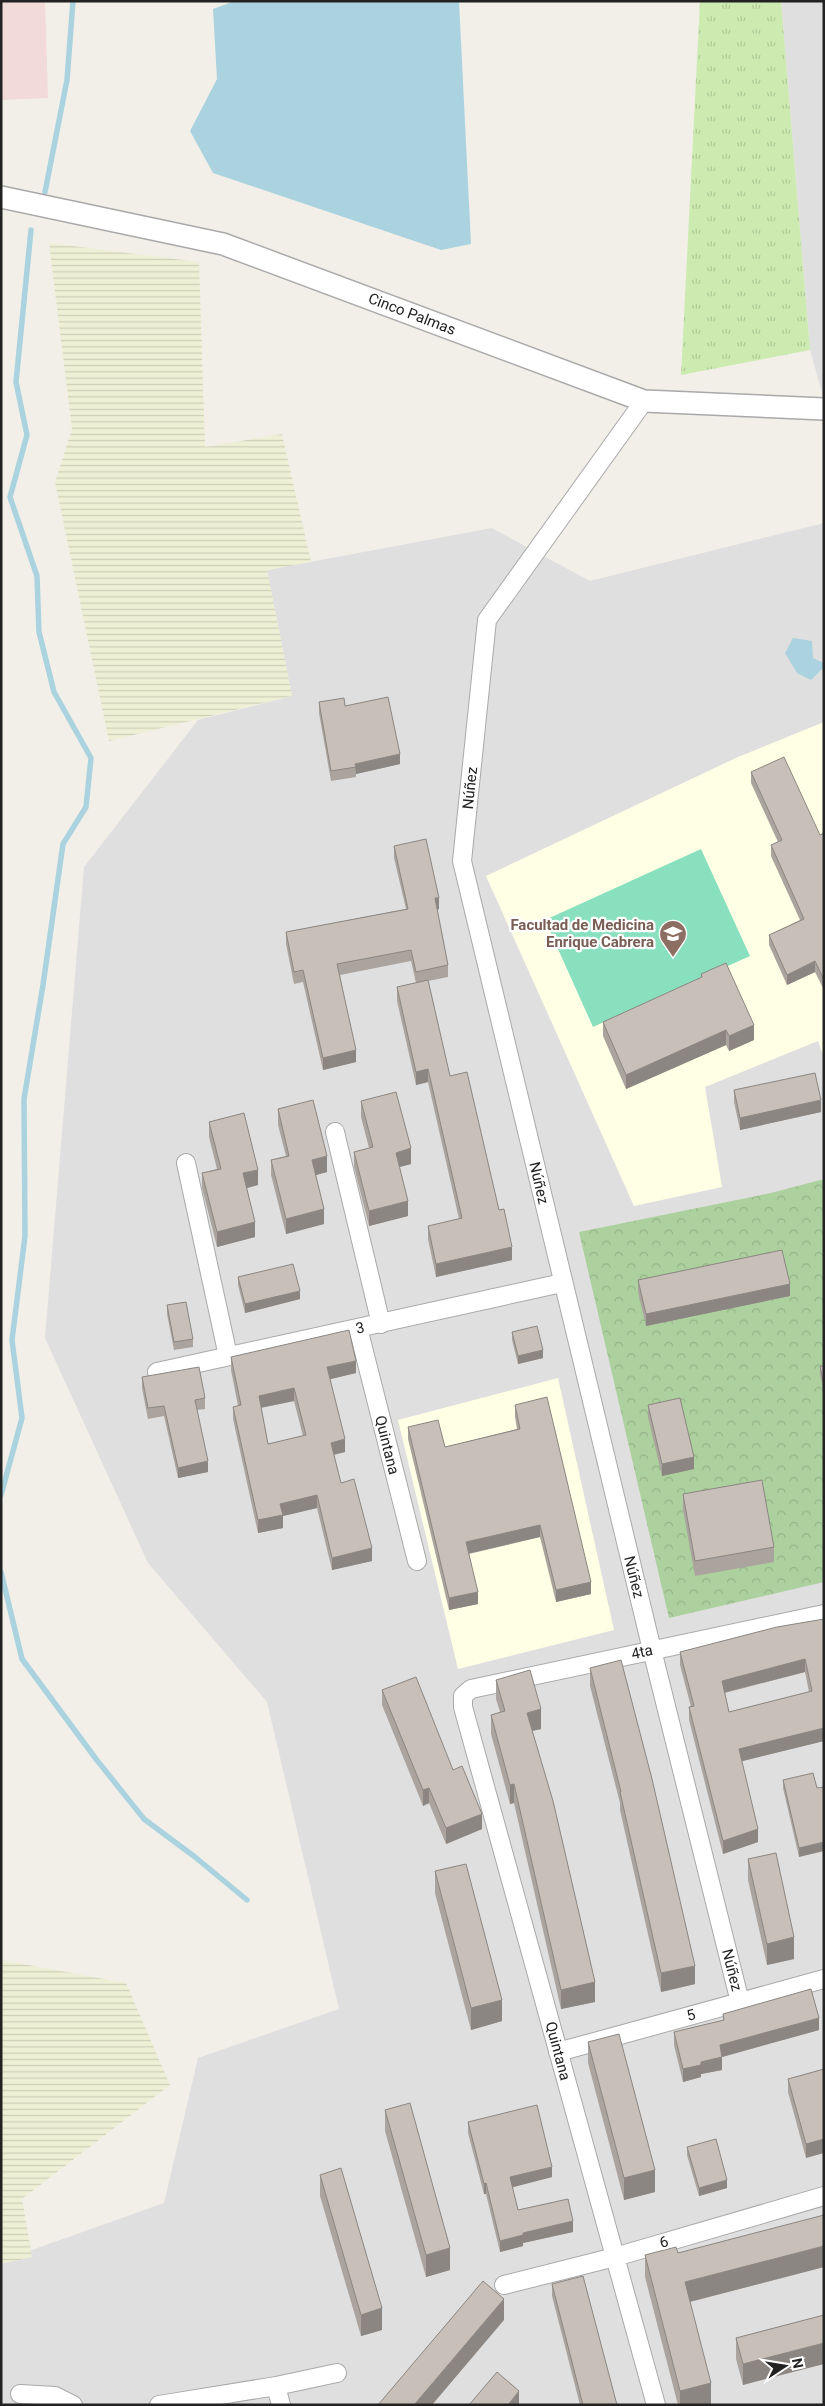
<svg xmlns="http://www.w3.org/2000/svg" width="825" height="2406" font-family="Roboto,sans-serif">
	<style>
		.residential { fill: #e0dfdf }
		.commercial { fill: #f2dad9 }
		.education { fill: #ffffe5 }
		.farmland { fill: url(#farmland-rules) }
		.grass { fill: url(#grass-tufts) }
		.forest { fill: url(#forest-crowns) }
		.pitch { fill: #88e0be }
		.water { fill: #aad3df }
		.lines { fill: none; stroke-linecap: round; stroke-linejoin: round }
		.stream { stroke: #aad3df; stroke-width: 5.5 }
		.minor-casing { stroke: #a9a9a9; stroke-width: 20 }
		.tertiary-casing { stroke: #a9a9a9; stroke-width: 24 }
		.minor { stroke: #fff; stroke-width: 18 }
		.tertiary { stroke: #fff; stroke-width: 21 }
		.wall { fill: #aba49e; fill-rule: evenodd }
		.shaded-wall { fill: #8b8681 }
		.building { fill: #c7bfb8; stroke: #8b8681; fill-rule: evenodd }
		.labels { text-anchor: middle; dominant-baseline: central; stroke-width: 4.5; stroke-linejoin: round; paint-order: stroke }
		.street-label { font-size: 15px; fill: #222; stroke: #fff }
		.education-label { font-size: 15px; font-weight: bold; fill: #785e54; stroke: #fff; text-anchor: end }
	</style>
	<defs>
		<pattern id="farmland-rules" width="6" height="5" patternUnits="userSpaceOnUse" patternTransform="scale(1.25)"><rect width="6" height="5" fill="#eef0d5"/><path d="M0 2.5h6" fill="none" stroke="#ccceb7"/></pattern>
		<pattern id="grass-tufts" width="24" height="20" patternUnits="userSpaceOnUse" patternTransform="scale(1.25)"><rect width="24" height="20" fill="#cdebb0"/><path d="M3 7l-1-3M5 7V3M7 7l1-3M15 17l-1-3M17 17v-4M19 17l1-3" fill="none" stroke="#b0c997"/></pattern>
		<pattern id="forest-crowns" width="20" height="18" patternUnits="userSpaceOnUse" patternTransform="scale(1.25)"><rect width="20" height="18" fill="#add19e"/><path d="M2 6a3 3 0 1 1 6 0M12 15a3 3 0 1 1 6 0" fill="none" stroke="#95b388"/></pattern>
	</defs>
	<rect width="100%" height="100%" fill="#f2efe9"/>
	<!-- residential -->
	<path class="residential" d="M781,1H824V399L810,350Z
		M824,523V2405H1V2261L164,2203L198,2058L339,2009L267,1702L148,1563L45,1338L84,867L198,720L292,696L267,570L492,528L590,581Z"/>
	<!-- commercial -->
	<path class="commercial" d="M1,1H45L48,98L1,100Z"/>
	<!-- education -->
	<path class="education" d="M824,722V1058L818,1041L705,1087L722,1187L634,1206L486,876L738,757Z
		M558,1378L614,1630L458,1669L398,1420Z"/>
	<!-- farmland -->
	<path class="farmland" d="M49,243L199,262L205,447L282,434L311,562L267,570L292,696L109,741L55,482L72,429Z
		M1,1960L126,1983L170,2085L22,2199L32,2257L1,2264Z"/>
	<!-- grass -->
	<path class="grass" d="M700,1H781L810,350L681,375Z"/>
	<!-- forest -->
	<path class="forest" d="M824,1179V1582L669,1618L579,1232L771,1193Z"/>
	<!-- pitch -->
	<path class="pitch" d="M701,849L750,956L593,1027L545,920Z"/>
	<!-- water -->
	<path class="water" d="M235,1H459L471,244L441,250L213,173L190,131L217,79L213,9Z
		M793,638L812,641L813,658L824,663V667L811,680L797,673L785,653Z"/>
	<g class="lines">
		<!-- stream -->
		<path class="stream" d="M45,192L67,80L73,1
			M1,1495L22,1418L12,1340L25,1236L24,1099L43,985L63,844L86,807L91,758L54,692L39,632L37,576L10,497L27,435L16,382L31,230
			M1,1572L22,1659L96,1759L144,1819L195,1857L247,1900"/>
		<defs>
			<path id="minor" d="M644,401L487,620L462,861L652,1650L740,2002
				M335,1132L381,1324
				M186,1163L228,1356
				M358,1328L417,1561
				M157,1372L562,1283
				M558,2052L824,1979
				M504,2285L615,2257L824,2196
				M276,2386L281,2405
				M20,2394L55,2396L73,2405
				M159,2405L276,2386L337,2373
				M656,2405L463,1707V1696L471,1689L824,1614"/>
			<path id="tertiary" d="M1,197L223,244L644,401L824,409"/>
		</defs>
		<!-- minor casing -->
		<use href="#minor" class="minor-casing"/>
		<!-- tertiary casing -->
		<use href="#tertiary" class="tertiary-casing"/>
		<!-- minor -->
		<use href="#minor" class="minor"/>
		<!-- tertiary -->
		<use href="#tertiary" class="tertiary"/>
	</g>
	<!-- wall -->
	<path class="wall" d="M319,702L345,706L400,764L356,774V777L331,781L319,713Z
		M751,772L820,835L824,833V990L815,972L787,985L769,945V935L800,920L771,856V845L778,842L751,783Z
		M394,846L439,909L437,910L448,965V977L428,981L450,1076L499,1210L512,1260L436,1277L428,1239V1226L459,1219L428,1082L416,1085L397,1001V987L416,983L411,961L340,975L356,1062L323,1070L303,982L294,984L286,944V932L406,909L394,858Z
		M701,974L754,1040L729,1051L726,1045L626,1089L603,1036V1022L701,978Z
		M734,1090L821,1112L740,1130L734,1102Z
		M361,1101L411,1164L399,1167L408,1216L369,1226L354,1167V1152L369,1148L361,1117Z
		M278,1109L327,1172L316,1175L324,1224L286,1234L271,1175V1160L286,1156L278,1125Z
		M209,1122L258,1185L247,1188L255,1237L217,1247L202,1188V1173L217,1169L209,1137Z
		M238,1277L300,1299L245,1313L238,1285Z
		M638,1280L790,1296L646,1326L638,1292Z
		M167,1305L193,1339V1347L174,1350L167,1314Z
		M512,1332L543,1358L518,1364L512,1340Z
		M231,1357L356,1373L330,1379L345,1452L334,1455L341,1483L372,1561L332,1570L317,1508L283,1516V1528L258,1533L233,1419V1407L238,1406L231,1370ZM294,1401L303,1436L268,1444L261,1408Z
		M820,1366H824V1394L820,1375Z
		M142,1377L205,1398V1409L197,1410L208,1472L178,1478L164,1416L148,1419L142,1388Z
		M515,1405L591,1594L556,1602L540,1537L469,1554L478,1604L449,1610L408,1439V1427L445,1447L517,1429L515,1417Z
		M648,1405L694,1469L662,1476L648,1417Z
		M683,1494L774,1547V1562L695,1576L683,1510Z
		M824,1619V1741L741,1761L758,1842L723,1854L689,1720V1707H691L680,1665V1652ZM805,1672L809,1692L729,1712L725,1693Z
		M590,1668L695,1984L661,1992L620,1810V1803L590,1686Z
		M496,1680L541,1729L532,1731L595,2002L561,2009L514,1803L510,1804L491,1734V1715L500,1712L496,1699Z
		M382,1690L482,1829L446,1844L429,1803L423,1806L382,1705Z
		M783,1780L817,1788L799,1857L783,1788Z
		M748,1859L794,1959L767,1965L748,1880Z
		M435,1871L502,2021L471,2030L435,1893Z
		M723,2014L819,2030L722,2057V2070L701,2074V2077L683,2082L674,2045V2032L723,2020Z
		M588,2042L655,2192L624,2200L588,2063Z
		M824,2069L806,2158L788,2092V2079Z
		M385,2110L450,2270L426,2277L385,2131Z
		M468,2122L552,2177L512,2187L518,2210L573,2232L523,2243V2246L500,2252L486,2194H484L468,2133Z
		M687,2147L727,2188L699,2196L687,2155Z
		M320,2175L382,2330L361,2336L320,2196Z
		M678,2253L824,2267L690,2302L711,2405H678L645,2277V2255Z
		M552,2284L617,2405H580L552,2296Z
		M824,2315L743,2385L736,2359V2338Z"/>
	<!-- shaded-wall -->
	<path class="shaded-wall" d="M400,754V764L356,774L355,764Z
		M435,898H439V909L435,910Z
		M815,961V972L787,985V975Z
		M754,1025V1040L729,1051V1036Z
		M726,1030V1045L626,1089V1075Z
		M356,1050V1062L323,1070V1058Z
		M428,1069V1082L416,1085V1072Z
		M821,1100V1112L740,1130V1118Z
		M411,1148V1164L396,1168V1153Z
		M327,1156V1172L312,1176V1160Z
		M258,1170V1185L243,1189V1173Z
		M408,1201V1216L369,1226V1211Z
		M324,1209V1224L286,1234V1219Z
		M255,1222V1237L217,1247V1232Z
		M512,1247V1260L436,1277V1264Z
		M790,1284V1296L646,1326V1314Z
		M300,1291V1299L245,1313V1304Z
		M543,1350V1358L518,1364V1356Z
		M356,1361V1373L327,1380V1367Z
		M294,1388V1401L259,1408V1396Z
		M345,1439V1452L331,1455V1443Z
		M694,1457V1469L662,1476V1464Z
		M208,1461V1472L178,1478V1468Z
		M317,1495V1508L283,1516V1528L258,1533V1520L280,1504Z
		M540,1525V1537L466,1554V1542Z
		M372,1548V1561L332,1570V1558Z
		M591,1582V1594L556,1602V1590Z
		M478,1592V1604L449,1610V1598Z
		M805,1659V1672L722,1693V1681Z
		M541,1709V1729L527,1732V1713Z
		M824,1728V1741L739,1762V1749Z
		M514,1784V1803L510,1804V1785Z
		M429,1788V1803L423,1806V1790Z
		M482,1814V1829L446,1844V1828Z
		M758,1829V1842L723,1854V1841Z
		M824,1842V1851L799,1857V1848Z
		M794,1937V1959L767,1965V1944Z
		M695,1966V1984L661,1992V1973Z
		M595,1982V2002L561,2009V1990Z
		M502,2000V2021L471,2030V2008Z
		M819,2018V2030L722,2057V2070L701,2074V2077L683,2082V2069L701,2062L720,2045Z
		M824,2139V2153L806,2158V2144Z
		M552,2167V2177L510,2188V2177Z
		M655,2170V2192L624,2200V2178Z
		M727,2180V2188L699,2196V2188Z
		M486,2183V2194H484V2184Z
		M573,2221V2232L523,2243V2246L500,2252V2241L523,2233Z
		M824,2246V2267L685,2303V2282Z
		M450,2248V2270L426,2277V2255Z
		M504,2299V2320L432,2405H414Z
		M382,2308V2330L361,2336V2315Z
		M824,2343V2364L743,2385V2364Z
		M711,2383V2405H680V2391Z
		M519,2391V2405H508Z"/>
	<!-- building -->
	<path class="building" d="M388,697L400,754L355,764L356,767L331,771L319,702L344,698L345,706Z
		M784,757L820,835L824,833V980L815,961L787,975L769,935L804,919L771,845L782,840L751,772Z
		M426,839L439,898H435L448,965L416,972L411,950L337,964L356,1050L323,1058L303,970L294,972L286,932L408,909L394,846Z
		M726,963L754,1025L729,1036L726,1030L626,1075L603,1022L702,977L701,974Z
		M428,980L450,1076L467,1072L499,1210L504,1209L512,1247L436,1264L428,1226L462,1218L428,1069L416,1072L397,987Z
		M815,1073L821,1100L740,1118L734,1090Z
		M396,1092L411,1148L396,1153L408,1201L369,1211L354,1152L373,1147L361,1101Z
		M313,1100L327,1156L312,1160L324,1209L286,1219L271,1160L289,1156L278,1109Z
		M244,1113L258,1170L243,1173L255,1222L217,1232L202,1173L221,1169L209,1122Z
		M782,1250L790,1284L646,1314L638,1280Z
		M293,1264L300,1291L245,1304L238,1277Z
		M186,1302L193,1339L174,1342L167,1305Z
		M537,1326L543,1350L518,1356L512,1332Z
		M349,1330L356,1361L327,1367L345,1439L331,1443L341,1483L354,1479L372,1548L332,1558L317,1495L280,1504L283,1515L258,1520L233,1407L241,1405L231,1357ZM294,1388L306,1435L268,1444L259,1396Z
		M820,1366H824V1386Z
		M199,1367L205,1398L195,1400L208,1461L178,1468L164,1406L148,1408L142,1377Z
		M547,1397L591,1582L556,1590L540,1525L466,1542L478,1592L449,1598L408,1427L438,1420L445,1447L520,1429L515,1405Z
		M680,1398L694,1457L662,1464L648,1405Z
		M762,1480L774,1547L695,1561L683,1494Z
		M824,1619V1728L739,1749L758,1829L723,1841L689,1707L694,1706L680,1652L777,1627ZM805,1659L812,1691L729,1712L722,1681Z
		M621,1660L652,1779L695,1966L661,1973L620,1792H621L590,1668Z
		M530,1670L541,1709L527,1713L553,1801L595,1982L561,1990L514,1784L510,1785L491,1715L505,1711L496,1680Z
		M416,1677L453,1770L462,1766L482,1814L446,1828L429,1788L423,1790L382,1690Z
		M813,1773L817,1788L824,1787V1842L799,1848L783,1780Z
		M776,1853L794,1937L767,1944L748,1859Z
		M466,1864L502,2000L471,2008L435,1871Z
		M811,1989L819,2018L720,2045L722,2057L701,2062V2065L683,2069L674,2032L724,2020L723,2014Z
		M619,2034L655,2170L624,2178L588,2042Z
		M824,2069V2139L806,2144L788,2079Z
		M410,2103L450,2248L426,2255L385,2110Z
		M537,2105L552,2167L510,2177L518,2210L568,2199L573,2221L523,2233V2235L500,2241L486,2183L484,2184L468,2122Z
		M716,2139L727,2180L699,2188L687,2147Z
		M341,2168L382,2308L361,2315L320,2175Z
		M824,2215V2246L685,2282L711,2383L680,2391L645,2255L676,2247L678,2253Z
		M583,2276L617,2405H583L552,2284Z
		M483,2281L504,2299L414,2405H378Z
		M824,2315V2343L743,2364L736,2338Z
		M497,2372L519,2391L508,2405H469Z"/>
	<!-- icons -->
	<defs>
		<symbol id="university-pin" viewBox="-11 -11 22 30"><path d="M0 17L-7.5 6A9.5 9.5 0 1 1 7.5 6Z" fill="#8d6e63" stroke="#fff"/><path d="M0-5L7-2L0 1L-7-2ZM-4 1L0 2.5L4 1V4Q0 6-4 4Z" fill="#fff"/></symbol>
	</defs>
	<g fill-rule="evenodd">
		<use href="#university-pin" x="657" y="918" width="32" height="43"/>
	</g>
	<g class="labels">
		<!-- street labels -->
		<g class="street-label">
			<text transform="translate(412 314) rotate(21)">Cinco Palmas</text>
			<text transform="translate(470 788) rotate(-84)">Núñez</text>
			<text transform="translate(539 1183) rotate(77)">Núñez</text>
			<text transform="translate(360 1328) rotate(-12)">3</text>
			<text transform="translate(387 1445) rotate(76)">Quintana</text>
			<text transform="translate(634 1577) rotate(76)">Núñez</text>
			<text transform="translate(642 1652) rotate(-12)">4ta</text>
			<text transform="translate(732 1970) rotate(76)">Núñez</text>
			<text transform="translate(691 2015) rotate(-15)">5</text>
			<text transform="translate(558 2051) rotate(75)">Quintana</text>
			<text transform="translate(664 2242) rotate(-16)">6</text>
		</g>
		<!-- education labels -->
		<g class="education-label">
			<text x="654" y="925">Facultad de Medicina<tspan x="654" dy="17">Enrique Cabrera</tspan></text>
		</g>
	</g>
	<!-- border -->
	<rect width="825" height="2406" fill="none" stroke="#222222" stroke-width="5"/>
	<!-- north arrow -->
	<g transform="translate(785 2366) rotate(78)" stroke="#ffffff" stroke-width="4" paint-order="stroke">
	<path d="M0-4L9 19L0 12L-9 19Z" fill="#222222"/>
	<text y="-8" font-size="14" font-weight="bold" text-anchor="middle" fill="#222222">N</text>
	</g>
</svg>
